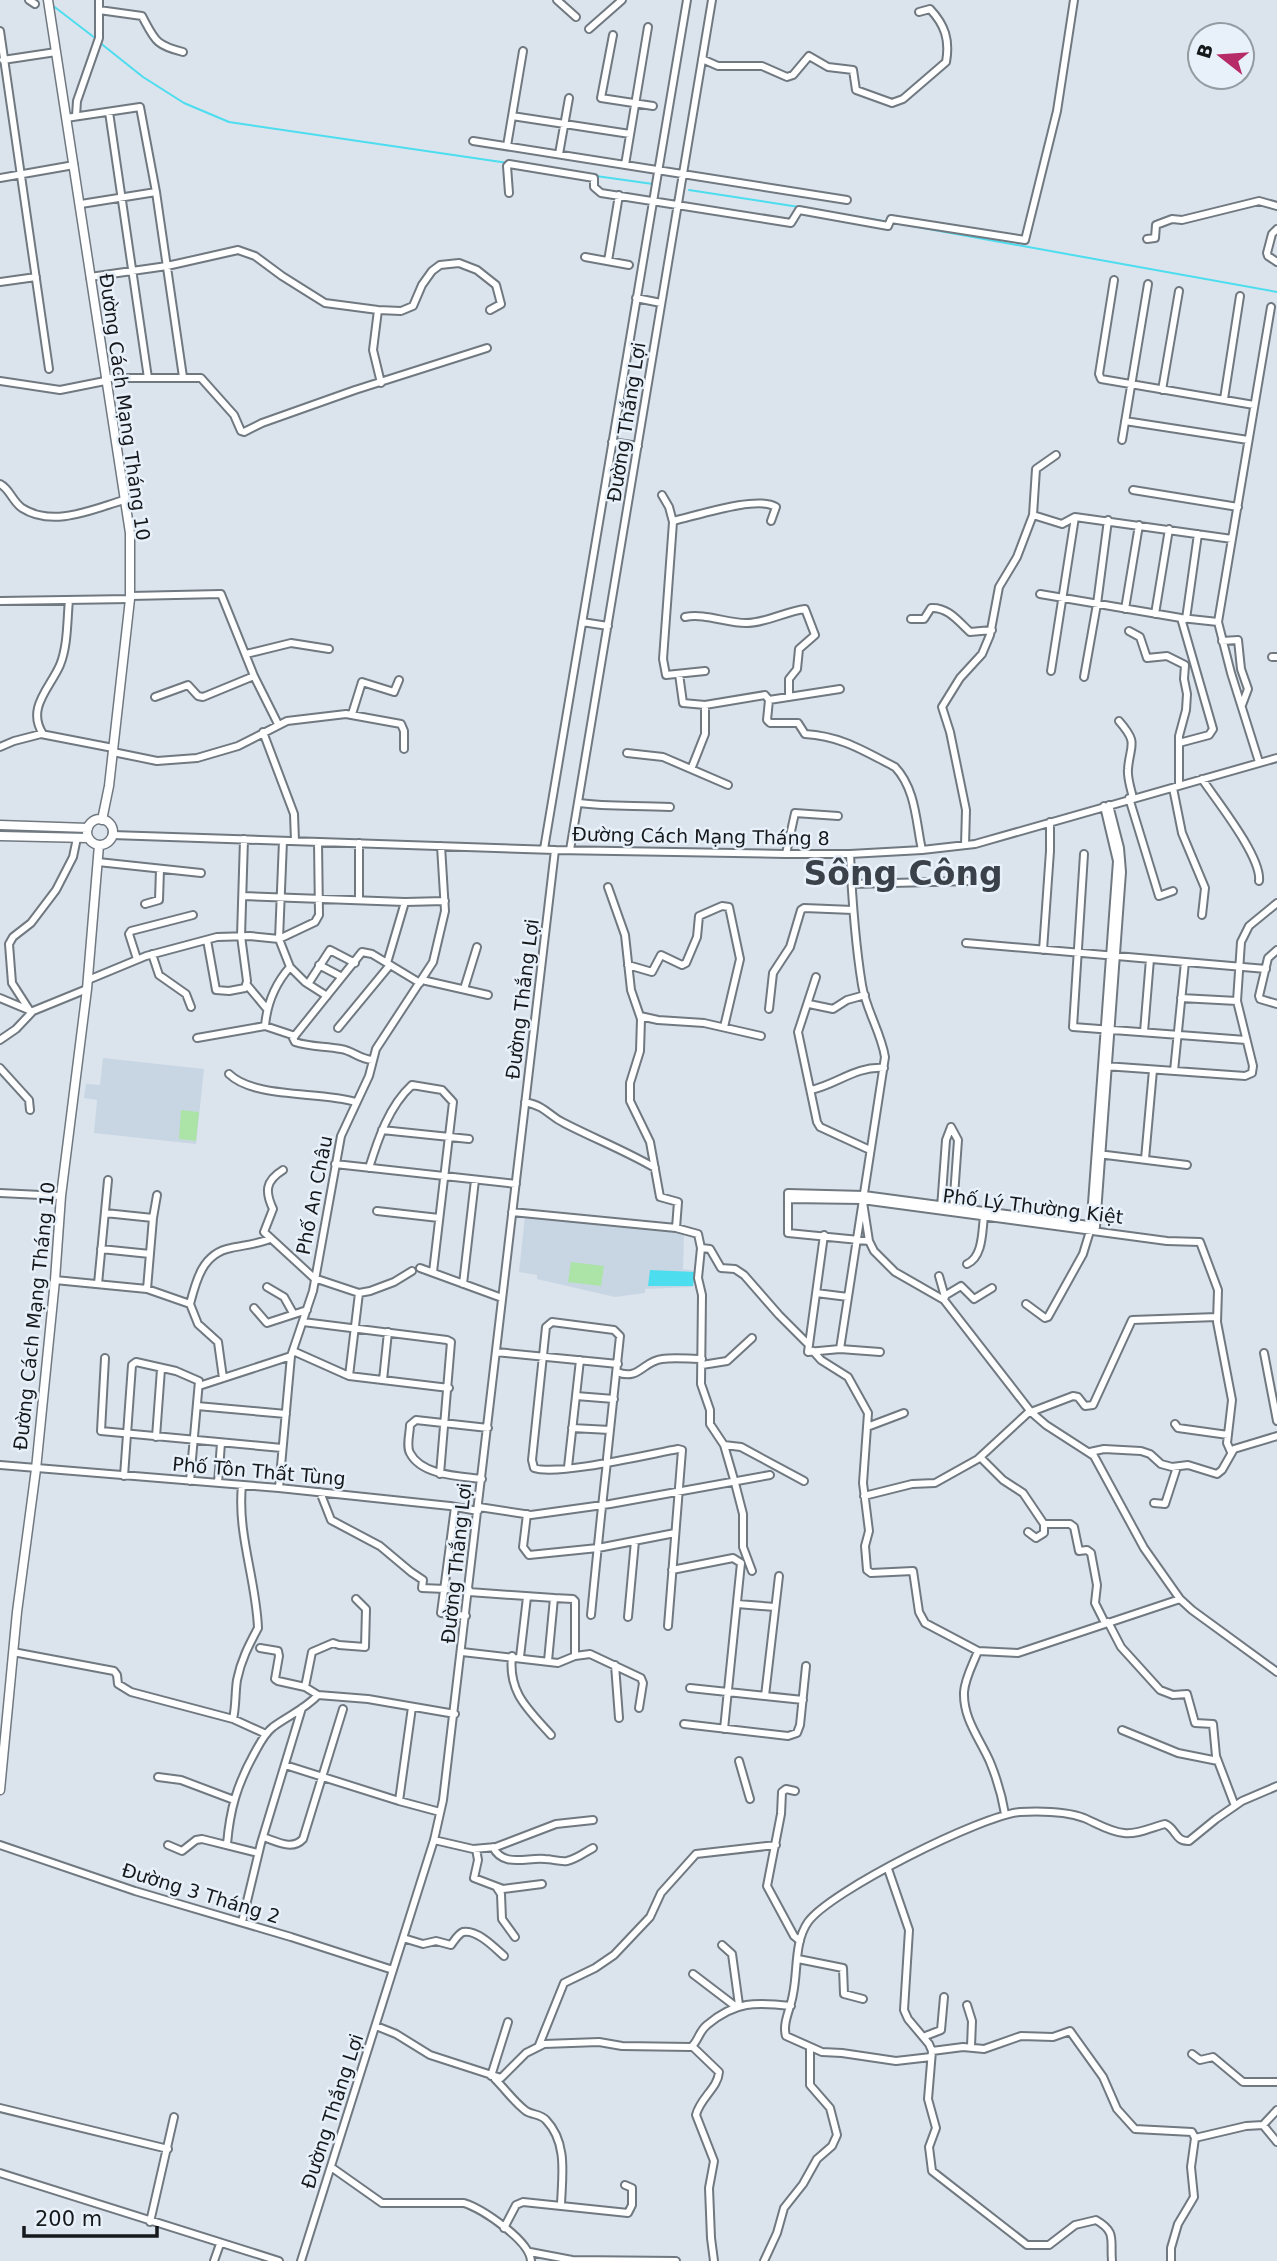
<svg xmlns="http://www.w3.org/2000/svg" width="1277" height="2261" font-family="'DejaVu Sans',sans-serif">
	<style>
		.built { fill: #c8d6e4 }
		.green { fill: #ace3a6 }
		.water { fill: #4cddee }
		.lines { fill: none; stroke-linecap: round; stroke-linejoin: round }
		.stream { stroke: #4cddee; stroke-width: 2 }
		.minor-casing { stroke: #707880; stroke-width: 10 }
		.major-casing { stroke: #707880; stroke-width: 11 }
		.minor { stroke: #fff; stroke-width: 6 }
		.major { stroke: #fff; stroke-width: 8 }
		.labels { text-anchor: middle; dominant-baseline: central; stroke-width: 5; stroke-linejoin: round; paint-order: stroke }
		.street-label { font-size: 19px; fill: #16191c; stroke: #e8f1fa }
		.town-label { font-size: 33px; font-weight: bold; fill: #3a4149; stroke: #e8f1fa }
	</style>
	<rect width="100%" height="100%" fill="#dbe3ed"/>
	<!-- built -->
	<path class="built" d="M103,1058L204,1069L196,1144L94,1133L97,1100L84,1098L86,1084L100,1085Z
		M525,1216L684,1232L683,1269L696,1271L693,1287L645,1289V1293L615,1297L537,1279V1275L519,1272Z"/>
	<!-- green -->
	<path class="green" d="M181,1110L199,1112L196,1141L179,1139Z
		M571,1262L604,1266L601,1286L568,1282Z"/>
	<!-- water -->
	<path class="water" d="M650,1270L695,1272L693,1286H648Z"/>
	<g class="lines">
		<!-- stream -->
		<path class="stream" d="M52,5L95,38
			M99,42L143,77L184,103L229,122L508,163
			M596,176L653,184
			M689,190L799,207
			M815,210L889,222
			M901,224L1277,292"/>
		<defs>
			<path id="minor" d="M29,0L35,4
				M557,0L576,17
				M99,10L142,16C155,40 155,45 183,52
				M589,29L622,0
				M0,31L49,369
				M613,35L601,98L653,106
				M702,59L718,66H762L787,77L793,75L809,56L828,67L853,70L856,90L892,103L903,99L946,62C950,40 945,25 930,9L919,12
				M3,60L56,52
				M109,112L148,378
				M76,116L77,101L99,38V0
				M512,116L630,134
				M66,118L140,107L156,192L183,377
				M473,141L847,200
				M507,146L523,51
				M559,154L569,98
				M625,165L648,27
				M0,178L74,165
				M509,193L507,166L509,164L594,178V187L601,193L791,223L799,210L888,226L891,219L1025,240L1057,111L1074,0
				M81,204L156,192
				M1277,229L1272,234L1267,253L1268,256L1277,262
				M1147,239L1155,238L1156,225L1172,219L1182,220L1259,201L1277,206
				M585,257L629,265
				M608,261L619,195
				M90,277L167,266L238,250L255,256L282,276L325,303L378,310L401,311L413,306L422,285L432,271L440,265L459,263L477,270L496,285L501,304L490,310
				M1114,280L1099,374L1101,379L1254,405
				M0,282L36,277
				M636,298L661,303
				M378,310L373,350L381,383
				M105,378H201L234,415L241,431L244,432L262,423L355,390L487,348
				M0,381L60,390L105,381
				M1162,390L1179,291
				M1224,399L1240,296
				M1125,421L1248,440
				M1122,440L1148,284
				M612,442L638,446
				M0,484C10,489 12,501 22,508C53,528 93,509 124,500
				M1133,490L1238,507
				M662,495L669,507L673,522L663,659L666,675L705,671
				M1033,515L1062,524L1075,517L1232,539
				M673,521C696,516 757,495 776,507L771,521
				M1040,594L1181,618L1218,622
				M130,596L221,594L254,676L278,724
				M0,601L130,599
				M1125,609L1139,525
				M1155,614L1169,529
				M685,617C705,613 726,623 746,623C767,623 786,611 805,609L815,635L799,649L797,669L789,679V697
				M911,619H924L931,608C948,607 958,621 970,632L992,630
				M1186,619L1198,534
				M582,622L608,626
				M1129,631L1140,637L1147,658L1167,656L1185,665L1184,679L1187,694L1186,710L1179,736V786
				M1222,641L1238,640L1241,669L1248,689L1242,705
				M246,654L291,643L329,649
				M1272,657H1277
				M1051,671L1075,517
				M679,674L683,703L705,705L765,695L769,700L767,720L770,723H798L805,734C841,736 864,751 895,767C916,789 916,823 922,850
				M1084,677L1097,604L1108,520
				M155,697L188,685L198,696L203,697L254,676
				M769,700L840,689
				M352,714L362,682L394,692L399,680
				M1119,721C1139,744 1130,744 1128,769C1127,778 1131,789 1133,798
				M263,732L294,814L295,841
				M43,734C26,708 50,688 60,665C68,645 67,620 69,600
				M1179,743L1209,735L1213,729L1181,618
				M0,747L14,741L41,734L113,748
				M113,752L157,761L197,758L238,746L287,721L346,714L401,724L404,731V749
				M627,753L663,757L728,785
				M1259,762L1231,673L1218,622L1271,307
				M692,767L705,734V705
				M1202,779C1216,800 1262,857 1259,881
				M1173,788L1182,833L1205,888L1202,915
				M1129,798L1159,896L1173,891
				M579,803C609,807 639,805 670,807
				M112,835L555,850L786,854H850L922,850L975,844L1277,758
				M283,841L279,939L290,967L305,982L327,996
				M965,845L966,810L950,732L942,707L960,678L982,654L990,635L999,587L1017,557L1033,515L1036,469L1056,455
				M544,849L687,0
				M570,850L712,0
				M786,854L795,813L838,816
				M1084,854L1073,1027L1246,1040
				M98,862L201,873
				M852,884L972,881
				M608,887L625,935L631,990L641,1019L640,1051L630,1083V1101L650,1142L660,1197L678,1202L676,1228
				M243,896L405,902L445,901
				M359,900V843
				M145,904L159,900L160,869
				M207,940L216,990L229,991L245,988L247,981L241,936L244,839
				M966,943L1266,969
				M1043,950L1050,851V822
				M1277,950L1268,958L1259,996L1260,999L1277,1004
				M152,954L159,975L186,994L191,1007
				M137,959L129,934L131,931L193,915
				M387,963L405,902
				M319,965L342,977
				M628,965L652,972L661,955L682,965L686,963L697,937L699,916L722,906L729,907L740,959L724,1027
				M816,977L798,1032L817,1122L820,1127L870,1150
				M88,980L146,956L217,937L250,936L279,939L315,922L319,915L318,842
				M422,980L488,995
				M308,984L330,950L355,963
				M247,985L267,1009
				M464,989L477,947
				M0,998L31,1011
				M1181,998L1237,1001
				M809,1004L833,1009L847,1000L865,995
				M769,1009L773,973L790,947L801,910L804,908L853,910
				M30,1011L12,983L9,944L13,937L31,923L56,890L73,857L77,838
				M640,1016L658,1020L704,1023L761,1036
				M265,1026C267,1003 275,984 290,967
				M338,1028L390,965
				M1144,1032L1150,959
				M197,1038L265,1026L295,1036
				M0,1040L16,1029L33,1011L87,989
				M373,1060C358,1059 354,1051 341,1049C325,1046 310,1047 295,1042L293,1038L362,952L372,954L420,983
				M1105,1066L1245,1076L1252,1073L1253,1066L1237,1001L1241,942L1249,926L1277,903
				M0,1068L29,1100L30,1110
				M1174,1071L1185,962
				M229,1074C255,1099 320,1091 356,1102
				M811,1090C838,1084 855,1066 884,1068
				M525,1102C548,1107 547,1115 564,1123C595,1139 624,1150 655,1168
				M951,1127L958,1140L953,1210
				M382,1130L469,1139
				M1098,1154L1187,1165
				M1145,1159L1153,1070
				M335,1164L516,1184
				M369,1168C378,1139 389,1106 412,1085L442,1090L453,1102L433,1272
				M283,1170C265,1181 265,1192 273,1209L264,1232L314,1278L359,1293L370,1291L394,1282L412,1271
				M0,1193L61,1196
				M788,1199L862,1200L1167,1241L1200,1242L1218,1290L1217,1322L1232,1400L1227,1443L1231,1452
				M863,1202L869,1241
				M941,1208L946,1140L951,1127
				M377,1211L439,1218
				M512,1212L676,1228L698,1234L701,1248L698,1278L702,1295L701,1384L710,1410V1424L724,1445L735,1483L743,1514V1547L752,1571
				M105,1213L153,1218
				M1096,1226L864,1195L788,1193V1233L869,1241L874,1251L895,1272L944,1300L1031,1412L1046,1425L1094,1456L1144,1548L1180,1599L1192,1610L1277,1672
				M1096,1227L1122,872L1120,848L1109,805
				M824,1235L808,1352L840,1349L880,1352
				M701,1248L710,1249L721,1268L735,1269L744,1275L779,1315L809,1345
				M101,1249L150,1254
				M967,1264C983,1257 982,1232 984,1216
				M420,1268L502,1298
				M939,1276L945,1297
				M55,1280L147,1289L190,1304L198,1324L218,1342L223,1378
				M98,1284L108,1180
				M463,1284L475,1180
				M267,1287L284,1297L293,1313
				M147,1289L153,1218L157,1195
				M816,1293L848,1297
				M946,1295L961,1286L974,1299L992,1288
				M190,1304C196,1280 203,1253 231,1248C245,1245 257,1244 270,1239
				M1026,1304L1045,1318L1048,1317L1083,1254L1090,1231L1117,861L1104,806
				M254,1308L267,1323L307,1310
				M303,1322L447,1340L451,1342L440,1474
				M840,1349L885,1057C881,1032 866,1010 862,985C855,942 852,898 850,854
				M293,1351L349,1376L449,1388
				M813,1351L821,1360L848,1377L868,1413L863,1483L869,1531L865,1546L867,1570L871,1573L913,1571L919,1612L925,1623L978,1651L1018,1653L1180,1599
				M496,1352L618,1364
				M1264,1353L1277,1421
				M105,1358L101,1431L282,1448
				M702,1365L727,1361L752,1338
				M617,1372C639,1381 643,1361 662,1359C675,1357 689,1359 702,1359
				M349,1376L359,1293
				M383,1380L388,1332
				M199,1386L291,1356
				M576,1396L614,1399
				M197,1406L286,1414
				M1031,1412L1073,1396L1078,1397L1085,1406L1093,1405L1132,1320L1217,1317
				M1175,1424L1178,1428L1228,1435
				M867,1427L904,1413
				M572,1428L610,1430
				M156,1437L161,1369
				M724,1445L741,1447L804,1481
				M1090,1452L1104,1449L1141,1451L1150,1454L1161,1464L1172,1467L1188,1465L1217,1474L1222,1470L1234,1449L1277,1436
				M980,1457L1003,1480L1023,1493L1044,1524
				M0,1465L279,1488L450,1506L478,1511
				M568,1467L580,1360
				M124,1476L132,1365L136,1362L176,1371L199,1381L190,1481
				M482,1479C460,1476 422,1476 410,1453C406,1446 410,1433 410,1425L416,1420L488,1428
				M218,1483L221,1443
				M279,1488L291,1356L313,1291L341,1136L369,1076L376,1049L433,962L445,911L441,846
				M320,1492L331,1520L380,1546L411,1572L423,1580L422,1588L469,1590
				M864,1496L912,1484L935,1483L978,1459L1030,1411
				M1154,1503L1165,1504L1177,1467
				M455,1507L441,1613L466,1616
				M479,1507L531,1515L610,1504L770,1475
				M527,1514L523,1547L529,1555L598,1548L675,1533
				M1028,1532L1036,1538L1044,1533V1524H1070L1074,1527L1079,1551L1087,1550L1091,1553L1097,1585L1095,1603L1105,1623
				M672,1570L733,1558L741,1563L724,1729
				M469,1592L554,1598
				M737,1604L775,1607
				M591,1615C596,1564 601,1513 607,1462V1458L620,1336L614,1330L552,1322L546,1327L532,1460L534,1468C558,1476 650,1454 678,1449L682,1450L668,1626
				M628,1617L635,1541
				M1108,1622L1121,1647L1160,1690L1173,1695L1187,1694L1195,1723L1213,1724L1216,1756L1235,1806
				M260,1648L278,1651L279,1656L275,1679L278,1681L305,1687L318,1695L368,1699L455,1714
				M978,1651C973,1664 965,1678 964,1692C963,1719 980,1739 990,1762C997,1779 1002,1796 1005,1814
				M13,1652L114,1671L117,1675L118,1684L131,1692L233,1719L266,1734
				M462,1652L558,1663L575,1656L590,1654L641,1678L643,1683L639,1708
				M512,1656C508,1693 528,1709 551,1735
				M520,1657L527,1597
				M548,1661L554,1598L573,1599L575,1601V1656
				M615,1665L619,1718
				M305,1687L312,1652L333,1643L339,1645L365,1647L366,1609L356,1599
				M690,1688L803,1700
				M765,1696L779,1576
				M233,1719C236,1706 235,1693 237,1680C241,1660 249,1645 258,1628C256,1579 237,1534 242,1485
				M684,1724L788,1736L797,1733L800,1725L806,1666
				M1122,1730L1178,1753L1218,1761
				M739,1761L750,1799
				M285,1765L399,1801L440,1812
				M158,1777L181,1780L234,1800
				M795,1791L786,1789L782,1792L781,1814L767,1886L794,1936L800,1941
				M399,1801L412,1707
				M263,1837C276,1841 292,1851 303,1839L343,1709
				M434,1840L473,1849L496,1847L556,1824L593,1820
				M227,1844C230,1809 237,1785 254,1754C259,1745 264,1734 273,1727C288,1716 305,1709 318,1695
				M0,1845L135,1891L291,1937L393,1970
				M168,1845L182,1851L196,1840L202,1839L258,1853
				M493,1847C503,1868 527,1857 545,1859C552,1859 560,1862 567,1861C577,1859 585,1852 593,1848
				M476,1849L478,1860L474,1878L503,1889L542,1884
				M888,1869L909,1930L904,2010L908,2019L929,2044L932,2051L928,2099L936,2128L929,2147L932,2171L1027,2245H1049L1075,2225L1096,2220C1117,2232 1110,2240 1112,2261
				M497,1888L501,1894L502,1919L515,1937
				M242,1922L261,1843L302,1708
				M403,1938L423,1944L436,1941L451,1945C454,1941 458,1934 463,1932C477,1929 495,1948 504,1956
				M722,1945L732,1954L739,2005
				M798,1959L843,1968L844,1994L863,1999
				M693,1974L735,2006
				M967,2005L972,2021L971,2047
				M376,2026L396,2034L430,2055L501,2078L526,2053L544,2044L599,2042L622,2046L691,2047C698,2042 699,2031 707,2025C735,2001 756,2002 791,2006
				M923,2037L941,2030L944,1997
				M539,2045L564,1983L595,1968L614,1955L650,1917L661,1893L696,1854L776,1845
				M693,2047L719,2072C718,2088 700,2098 696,2115L714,2161L709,2188L711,2238L714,2261
				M932,2051L963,2047L984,2049L1021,2036L1053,2037L1070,2031L1103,2077L1117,2109L1135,2129L1192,2132L1195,2138L1191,2167L1194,2197L1178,2224L1171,2248V2261
				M1192,2054L1200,2060L1213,2057L1243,2082H1277
				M931,2057L896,2061L842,2053L822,2052L786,2036C782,2023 791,2008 793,1994C798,1971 794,1942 808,1922C830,1891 982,1815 1020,1812C1040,1811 1065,1811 1084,1818C1096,1823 1110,1832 1124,1833C1136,1835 1153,1827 1165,1824C1176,1828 1175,1842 1189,1841L1216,1819L1242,1801L1277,1786
				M491,2076L508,2022
				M495,2079C506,2090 514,2102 526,2111C532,2115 541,2114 546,2120C568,2143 562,2176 561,2205
				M0,2108L168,2149
				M1263,2125L1277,2142
				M1195,2138L1246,2126L1263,2125L1277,2110
				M331,2167L382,2203H464C483,2209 530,2241 531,2261
				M0,2173L279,2261
				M150,2222L174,2117
				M504,2228L516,2205L523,2202L628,2213L632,2205V2188L625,2185
				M530,2252L572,2260L676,2261
				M214,2261L220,2244
				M301,2261L434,1840L443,1800L555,850
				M764,2261L777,2233L784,2208L803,2184L817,2159L832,2146L837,2135L830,2108L810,2085V2048"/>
			<path id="major" d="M48,0L130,533V599L109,786L102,820
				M87 832a13 13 0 1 1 26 0a13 13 0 1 1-26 0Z
				M0,825L88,828
				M0,836L88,838
				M0,1790L17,1612L36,1469L55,1280L61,1196L87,989L99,845"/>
		</defs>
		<!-- minor casing -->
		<use href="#minor" class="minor-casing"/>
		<!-- major casing -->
		<use href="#major" class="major-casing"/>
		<!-- minor -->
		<use href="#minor" class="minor"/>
		<!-- major -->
		<use href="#major" class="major"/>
	</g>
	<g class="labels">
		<!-- street labels -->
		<g class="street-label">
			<text transform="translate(125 407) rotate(82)">Đường Cách Mạng Tháng 10</text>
			<text transform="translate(626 422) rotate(-81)">Đường Thắng Lợi</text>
			<text transform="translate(701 836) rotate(1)">Đường Cách Mạng Tháng 8</text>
			<text transform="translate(522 999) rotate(-83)">Đường Thắng Lợi</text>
			<text transform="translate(314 1195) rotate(-79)">Phố An Châu</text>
			<text transform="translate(1033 1206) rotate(7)">Phố Lý Thường Kiệt</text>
			<text transform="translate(34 1316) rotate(-84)">Đường Cách Mạng Tháng 10</text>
			<text transform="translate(259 1471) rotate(5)">Phố Tôn Thất Tùng</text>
			<text transform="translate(456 1563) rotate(-84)">Đường Thắng Lợi</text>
			<text transform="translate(201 1893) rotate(17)">Đường 3 Tháng 2</text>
			<text transform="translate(332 2111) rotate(-72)">Đường Thắng Lợi</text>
		</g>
		<!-- town labels -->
		<g class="town-label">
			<text x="903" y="873">Sông Công</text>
		</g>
	</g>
	<!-- north arrow -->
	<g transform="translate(1221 56) rotate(287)"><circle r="33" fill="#e8f1fa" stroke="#949ba1" stroke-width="2"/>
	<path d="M0-5L12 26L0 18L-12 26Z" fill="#b62c69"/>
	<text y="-10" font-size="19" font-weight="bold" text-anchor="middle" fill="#16191c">B</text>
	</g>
	<!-- scale -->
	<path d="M24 2226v10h133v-10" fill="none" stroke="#16191c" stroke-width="3.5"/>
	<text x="35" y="2226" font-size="21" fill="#16191c" stroke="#e8f1fa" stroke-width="5" paint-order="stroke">200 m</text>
</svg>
